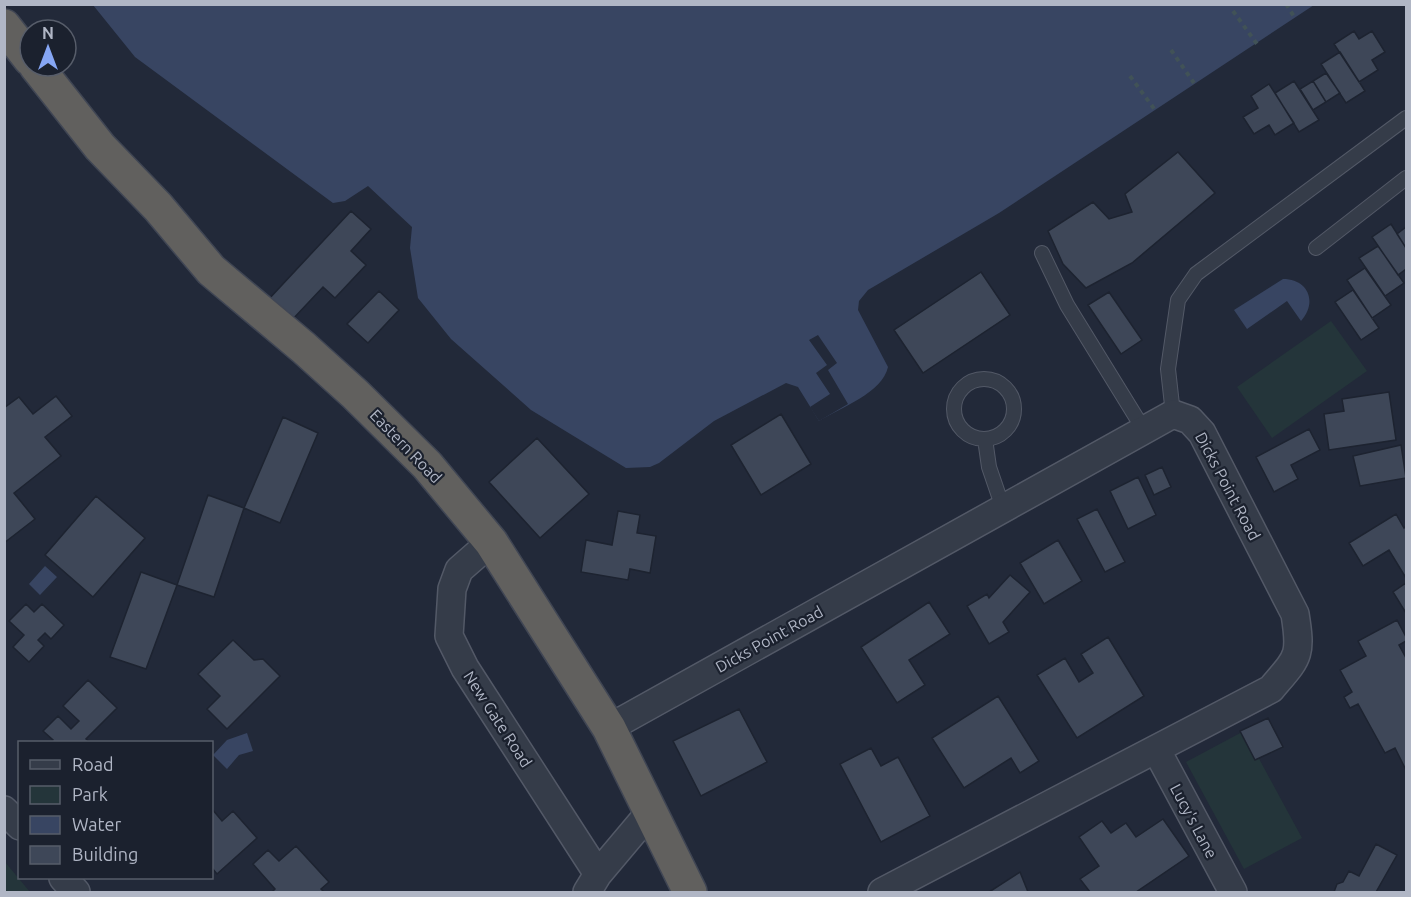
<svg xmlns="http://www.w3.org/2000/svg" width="1411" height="897" font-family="Ubuntu,sans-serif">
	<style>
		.green { fill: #24353a }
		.water { fill: #384562 }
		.pier { fill: #222939 }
		.building { fill: #3e4758; stroke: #1d2330; stroke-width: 1.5 }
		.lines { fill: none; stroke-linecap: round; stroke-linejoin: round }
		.service-casing { stroke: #535967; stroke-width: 16 }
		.minor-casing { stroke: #535967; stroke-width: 30 }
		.trunk-casing { stroke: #404654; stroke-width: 36 }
		.path { stroke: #415257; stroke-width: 4; stroke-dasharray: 4.5 4.5; stroke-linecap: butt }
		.service { stroke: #353c49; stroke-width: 14 }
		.minor { stroke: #353c49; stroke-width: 27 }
		.trunk { stroke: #61605e; stroke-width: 33 }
		.labels { text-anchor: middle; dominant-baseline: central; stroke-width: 4.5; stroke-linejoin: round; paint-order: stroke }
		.street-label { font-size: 16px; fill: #b0b6c5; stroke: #1b212e }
	</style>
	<rect width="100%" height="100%" fill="#222939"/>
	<!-- green -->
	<path class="green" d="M1331,321L1367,371L1272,438L1237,387Z
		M1244,731L1302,838L1244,869L1186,762Z
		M5,862L30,892H5Z"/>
	<!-- water -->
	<path class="water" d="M93,5H1314L999,213L868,290L859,301L858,310L888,367C882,393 842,407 819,421L798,387L786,383L714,421L659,463L650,467L626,468L531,410L451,339L418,298L410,248L412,227L368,186L345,201L333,203L135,57Z
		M1283,279C1308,279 1318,302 1301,321L1287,301L1247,329L1234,310Z
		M45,566L57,577L40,595L29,584Z
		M247,733L253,751L239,755L227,769L213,755L227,740Z"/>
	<!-- pier -->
	<path class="pier" d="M818,335L837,363L828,370L848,404L819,421L810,407L830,394L816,373L827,365L809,340Z"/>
	<!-- building -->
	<path class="building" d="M1354,31L1359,39L1372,31L1385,52L1372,60L1378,70L1359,82L1334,44Z
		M1340,52L1365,91L1346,103L1321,64Z
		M1326,73L1340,93L1326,102L1313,81Z
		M1294,81L1319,120L1299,132L1275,93Z
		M1313,81L1326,102L1313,110L1300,89Z
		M1269,84L1294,123L1275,135L1269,125L1254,134L1243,117L1258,108L1251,96Z
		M1178,152L1215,193L1132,263L1086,288L1063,264L1048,231L1093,202L1109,219L1132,212L1125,194Z
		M351,211L371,229L351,251L366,265L335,298L323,287L291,321L268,300Z
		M1391,224L1406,248V269L1398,275L1372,237Z
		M1406,227V248L1397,234Z
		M1378,246L1404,283L1385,296L1359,258Z
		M1365,268L1391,305L1372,318L1347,280Z
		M981,272L1010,315L923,373L894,330Z
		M1353,290L1379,328L1361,340L1335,302Z
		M379,291L399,310L368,343L347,324Z
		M1109,292L1142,340L1121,354L1088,305Z
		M1389,392L1396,440L1329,450L1324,414L1344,411L1342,399Z
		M56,396L72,416L45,437L61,456L14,493L35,519L4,543V408L19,397L33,414Z
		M781,414L811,464L761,495L731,445Z
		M283,417L318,433L280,523L244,508Z
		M1309,429L1320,450L1291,465L1298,479L1274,492L1256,457Z
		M537,438L589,494L540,538L489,482Z
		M1401,445L1406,478L1360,486L1353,456Z
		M1162,467L1171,487L1154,495L1145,475Z
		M1138,477L1156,515L1128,529L1110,491Z
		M208,495L244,508L214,597L177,585Z
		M96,496L145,538L93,597L45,555Z
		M1097,509L1125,562L1105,572L1077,519Z
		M618,511L640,515L637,533L656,536L650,573L630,569L628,580L581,572L586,540L612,545Z
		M1396,514L1404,528L1406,526V578L1389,550L1363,566L1349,543Z
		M1058,540L1082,581L1044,604L1020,563Z
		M141,572L177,585L146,669L110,657Z
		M1010,575L1030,592L1003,622L1009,632L989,644L967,606L987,594L989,598Z
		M1406,583V613L1393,592Z
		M929,602L950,634L909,660L925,685L897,703L861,647Z
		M26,604L34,612L42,604L64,625L51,639L45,633L38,640L44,646L29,662L13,647L24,635L9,621Z
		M1397,620L1406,637V641L1399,645L1406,658V770L1395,748L1385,753L1358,704L1350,708L1344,697L1352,692L1340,670L1366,656L1358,641Z
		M1108,637L1144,696L1077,738L1037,675L1065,658L1079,682L1093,673L1081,654Z
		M233,640L254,660L263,659L280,676L227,729L207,709L220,696L198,674Z
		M88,680L117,708L86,739L90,742H50L53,740L43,731L58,716L71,729L79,721L63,706Z
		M998,696L1039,761L1020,773L1011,758L964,788L932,738Z
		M739,709L767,762L701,796L673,741Z
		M1268,718L1283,747L1255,760L1240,731Z
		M871,748L881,766L898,757L930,816L881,842L840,764Z
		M212,809L222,821L233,811L257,838L217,874L212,868Z
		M1163,819L1189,856L1136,892H1090L1080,879L1099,866L1079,837L1102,821L1111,833L1126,823L1136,837Z
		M1376,844L1397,855L1376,892H1334L1337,884L1343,882L1349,871L1359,876Z
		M296,846L329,882L321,889L324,892H272L275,889L253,864L268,850L279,861Z
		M1020,872L1028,892H989Z"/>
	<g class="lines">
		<defs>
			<path id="service" d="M1316,248L1406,178
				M1042,253L1067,305L1144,430
				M954 409a30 30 0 1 1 60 0a30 30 0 1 1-60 0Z
				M1173,414L1168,369L1178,300L1196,274L1406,118
				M985,439L989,467L1003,508"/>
			<path id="minor" d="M491,542L459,570L452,589L449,636L465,668L598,874
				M609,728L1173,414L1190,420L1202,433L1295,614C1302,657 1298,657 1271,689L882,892
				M1156,749L1233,892
				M4,810L20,826
				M63,878L76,892
				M587,892L598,874L651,811"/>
			<path id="trunk" d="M4,26L30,59
				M36,66L100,147L158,207L211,270L304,348L355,394L427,465L491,542L609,728L690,892"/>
		</defs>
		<!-- service casing -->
		<use href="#service" class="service-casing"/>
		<!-- minor casing -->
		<use href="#minor" class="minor-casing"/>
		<!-- trunk casing -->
		<use href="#trunk" class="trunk-casing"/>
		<!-- path -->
		<path class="path" d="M1286,4L1295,18
			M1233,11L1257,44
			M1171,50L1194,83
			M1130,76L1155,110"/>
		<!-- service -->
		<use href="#service" class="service"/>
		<!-- minor -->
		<use href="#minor" class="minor"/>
		<!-- trunk -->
		<use href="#trunk" class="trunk"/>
	</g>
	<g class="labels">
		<!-- street labels -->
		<g class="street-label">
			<text transform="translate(406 446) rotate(46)">Eastern Road</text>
			<text transform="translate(1228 486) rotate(62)">Dicks Point Road</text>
			<text transform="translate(769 639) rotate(-29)">Dicks Point Road</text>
			<text transform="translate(498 719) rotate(57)">New Gate Road</text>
			<text transform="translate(1194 821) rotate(62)">Lucy's Lane</text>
		</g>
	</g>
	<!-- border -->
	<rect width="1411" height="897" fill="none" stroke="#b0b6c5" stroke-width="12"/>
	<!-- legend -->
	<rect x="18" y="741" width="195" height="138" fill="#1b212e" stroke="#575d6a" stroke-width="1.5"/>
	<rect x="30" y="760" width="30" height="9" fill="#353c49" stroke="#575d6a" stroke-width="1.5"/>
	<text x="72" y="771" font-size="18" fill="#b0b6c5">Road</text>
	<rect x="30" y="786" width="30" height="18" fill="#24353a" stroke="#575d6a" stroke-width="1.5"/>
	<text x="72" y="801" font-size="18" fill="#b0b6c5">Park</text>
	<rect x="30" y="816" width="30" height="18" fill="#384562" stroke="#575d6a" stroke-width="1.5"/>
	<text x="72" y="831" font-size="18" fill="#b0b6c5">Water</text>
	<rect x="30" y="846" width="30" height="18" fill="#3e4758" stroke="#575d6a" stroke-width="1.5"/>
	<text x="72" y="861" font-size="18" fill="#b0b6c5">Building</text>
	<!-- north arrow -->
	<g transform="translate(48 48)"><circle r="28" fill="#1b212e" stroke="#575d6a" stroke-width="1.5"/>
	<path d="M0-4.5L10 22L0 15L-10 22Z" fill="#86a6f4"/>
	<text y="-9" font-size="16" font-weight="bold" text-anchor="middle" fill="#b0b6c5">N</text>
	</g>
</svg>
